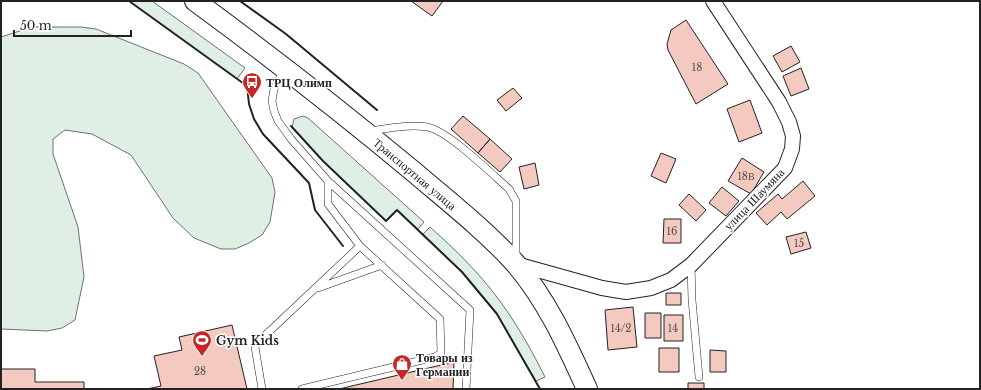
<svg xmlns="http://www.w3.org/2000/svg" width="981" height="390" font-family="'Libre Baskerville',serif">
	<style>
		.green { fill: #e0efe3; stroke: #6f6f6f }
		.building { fill: #f3c9c0; stroke: #222 }
		.lines { fill: none; stroke-linecap: round; stroke-linejoin: round }
		.service-casing { stroke: #222; stroke-width: 8 }
		.minor-casing { stroke: #222; stroke-width: 16 }
		.secondary-casing { stroke: #222; stroke-width: 22 }
		.service { stroke: #fff; stroke-width: 7 }
		.minor { stroke: #fff; stroke-width: 14 }
		.secondary { stroke: #fff; stroke-width: 20 }
		.wall { stroke: #222; stroke-width: 2 }
		.labels { text-anchor: middle; dominant-baseline: central; stroke-width: 3; stroke-linejoin: round; paint-order: stroke }
		.number-label { font-size: 10px; fill: #564c4a }
		.poi-label { font-size: 12px; font-weight: bold; fill: #222; stroke: #fff; text-anchor: start }
		.street-label { font-size: 12px; fill: #222; stroke: #fff }
	</style>
	<rect width="100%" height="100%" fill="#fff"/>
	<!-- green -->
	<path class="green" d="M129,1H152L245,68L237,79Z
		M32,27H81L96,29L184,64L198,73L272,178L275,192L270,222L262,235L249,243L235,249H221L194,238L173,218L131,155L92,134L65,130L53,139V154L78,227L84,277L75,320L62,328L47,331L1,329V37Z
		M303,116L308,118L424,222L418,229L397,210L386,221L323,161L292,127L294,119Z
		M430,227C449,244 468,262 484,281C509,310 528,343 545,377L536,381L497,314L462,272L423,234Z"/>
	<!-- building -->
	<path class="building" d="M411,1H443L432,16Z
		M686,20L728,84L696,104L668,50L667,44L671,30Z
		M791,46L800,62L782,72L773,56Z
		M801,68L809,89L791,96L783,76Z
		M513,88L522,98L506,111L497,100Z
		M750,100L762,133L739,142L727,109Z
		M463,116L490,139L478,153L451,129Z
		M490,139L512,159L500,172L478,153Z
		M661,153L676,159L666,183L651,176Z
		M742,158L764,172L751,194L728,181Z
		M535,163L539,185L524,189L519,167Z
		M803,181L815,196L787,219L781,212L767,225L756,213L778,194L782,199Z
		M722,187L739,201L726,216L709,203Z
		M689,194L706,210L696,221L679,205Z
		M664,219H681V243H663Z
		M806,232L811,248L791,254L786,237Z
		M666,293H681V305H666Z
		M633,307L637,347L608,350L605,310Z
		M645,313H661V338H645Z
		M664,315H683V341H664Z
		M232,325L247,389H147L161,386L154,356L182,350L179,337Z
		M659,348H679V372H659Z
		M710,350L726,351V372H710Z
		M454,362L453,389H339Z
		M1,369H35V382H84V389H1Z
		M688,383H704V389H688Z"/>
	<g class="lines">
		<defs>
			<path id="service" d="M284,70L274,89L272,101L274,111L278,121L291,139L328,181L470,310L466,389
				M370,131C386,129 415,123 431,128C452,135 491,173 509,189L516,201V258
				M691,265L692,300L699,377
				M318,288L382,265
				M262,389L255,347L257,343L360,246
				M302,389L435,357L441,353L440,319L360,246L328,204V181"/>
			<path id="minor" d="M516,264L602,288L626,292L651,288L671,280L691,265L785,168L792,149L793,136L789,122L779,102L713,1"/>
			<path id="secondary" d="M195,1C270,56 343,113 414,172C448,201 485,230 515,263C547,300 567,345 587,389"/>
		</defs>
		<!-- service casing -->
		<use href="#service" class="service-casing"/>
		<!-- minor casing -->
		<use href="#minor" class="minor-casing"/>
		<!-- secondary casing -->
		<use href="#secondary" class="secondary-casing"/>
		<!-- service -->
		<use href="#service" class="service"/>
		<!-- minor -->
		<use href="#minor" class="minor"/>
		<!-- secondary -->
		<use href="#secondary" class="secondary"/>
		<!-- wall -->
		<path class="wall" d="M129,1L247,86L249,104L254,119L263,134L309,183L315,210L343,246
			M240,1L286,34L377,110
			M291,126L323,161L386,221L397,210L462,272L497,314L540,389"/>
	</g>
	<!-- icons -->
	<defs>
		<symbol id="bus-pin" viewBox="-11 -11 22 30"><path d="M0 17L-7.5 6A9.5 9.5 0 1 1 7.5 6Z" fill="#c62828" stroke="#fff"/><path d="M-5-6H5V4H4V6H2V4H-2V6H-4V4H-5ZM-3.5-4V0h7V-4ZM-3.5 1.2v1.5H-2V1.2ZM2 1.2v1.5H3.5V1.2Z" fill="#fff"/></symbol>
		<symbol id="stadium-pin" viewBox="-11 -11 22 30"><path d="M0 17L-7.5 6A9.5 9.5 0 1 1 7.5 6Z" fill="#c62828" stroke="#fff"/><path d="M0-5a6.5 5 0 1 0 0 10a6.5 5 0 1 0 0-10ZM-3.5-1.8h7v3.6h-7Z" fill="#fff"/></symbol>
		<symbol id="shop-pin" viewBox="-11 -11 22 30"><path d="M0 17L-7.5 6A9.5 9.5 0 1 1 7.5 6Z" fill="#c62828" stroke="#fff"/><path d="M-5-2.5h2.3a2.7 3.5 0 0 1 5.4 0H5L5.5 6h-11ZM-1.5-2.5h3a1.5 2.3 0 0 0-3 0Z" fill="#fff"/></symbol>
	</defs>
	<g fill-rule="evenodd">
		<use href="#bus-pin" x="241" y="71" width="22" height="30"/>
		<use href="#stadium-pin" x="191" y="329" width="22" height="30"/>
		<use href="#shop-pin" x="391" y="353" width="22" height="30"/>
	</g>
	<g class="labels">
		<!-- number labels -->
		<g class="number-label">
			<text x="697" y="67">18</text>
			<text x="746" y="176">18В</text>
			<text x="672" y="231">16</text>
			<text x="799" y="243">15</text>
			<text x="621" y="328">14/2</text>
			<text x="673" y="328">14</text>
			<text x="200" y="371">28</text>
		</g>
		<!-- poi labels -->
		<g class="poi-label">
			<text x="266" y="82">ТРЦ Олимп</text>
			<text x="216" y="340">Gym Kids</text>
			<text x="416" y="357">Товары из<tspan x="416" dy="14">Германии</tspan></text>
		</g>
		<!-- street labels -->
		<g class="street-label">
			<text transform="translate(415 174) rotate(40)">Транспортная улица</text>
			<text transform="translate(754 199) rotate(-46)">улица Шаумяна</text>
		</g>
	</g>
	<!-- border -->
	<rect width="981" height="390" fill="none" stroke="#222222" stroke-width="4"/>
	<!-- scale -->
	<path d="M14 30v6h117v-6" fill="none" stroke="#222222" stroke-width="2"/>
	<text x="20" y="30" font-size="12" fill="#222222" stroke="#ffffff" stroke-width="3" paint-order="stroke">50 m</text>
</svg>
